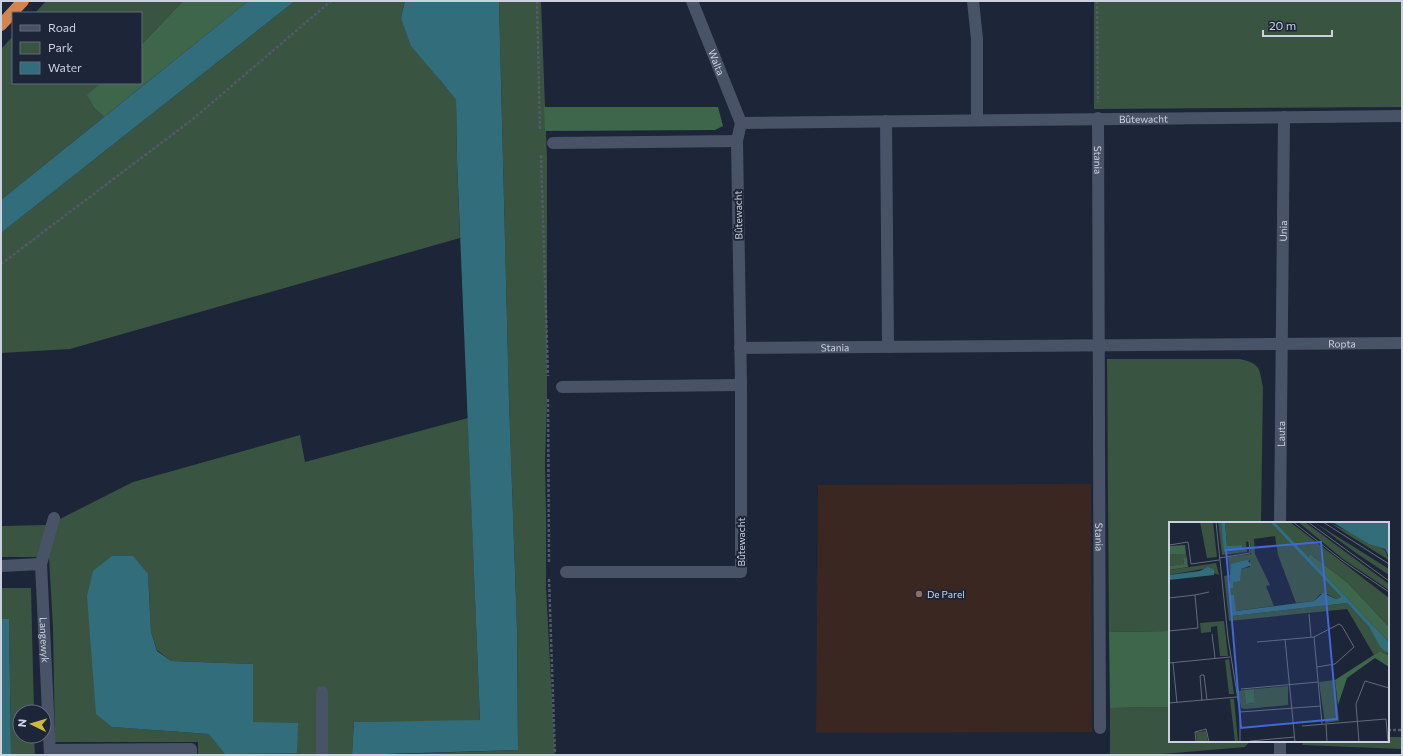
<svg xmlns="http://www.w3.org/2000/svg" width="1403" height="756" font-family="Commissioner,sans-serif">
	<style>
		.education { fill: #3a2722 }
		.green { fill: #395441; fill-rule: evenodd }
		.forest { fill: #3d664a }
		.water { fill: #326d7c }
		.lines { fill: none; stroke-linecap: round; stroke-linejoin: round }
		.path { stroke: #52596a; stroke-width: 2.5; stroke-dasharray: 3 2; stroke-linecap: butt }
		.minor { stroke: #495368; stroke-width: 12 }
		.highway { stroke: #d4844f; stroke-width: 12 }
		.education-dot { fill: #8d6e63; stroke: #1d2538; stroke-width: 1.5 }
		.labels { text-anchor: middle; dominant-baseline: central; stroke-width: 4; stroke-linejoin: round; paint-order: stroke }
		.street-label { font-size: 10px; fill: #cbd1de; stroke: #1d2538 }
		.poi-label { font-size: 10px; fill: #cbd1de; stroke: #1d2538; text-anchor: start }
		.inset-road { fill: none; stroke: #636a7a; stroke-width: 1 }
		.view { fill: #4068d9; fill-opacity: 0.15; stroke: #4068d9; stroke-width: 2 }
		.inset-edge { fill: none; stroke: #cbd1de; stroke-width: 2 }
	</style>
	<rect width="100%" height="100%" fill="#1d2538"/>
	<!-- education -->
	<path class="education" d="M1091,484L1092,732L816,733L818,485Z"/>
	<!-- green -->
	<path class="green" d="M46,1H183L141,45V13H35Z
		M295,1H405L401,18L440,80L456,100L457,160L460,238L70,349L1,353V233Z
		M499,1H541L547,158V401L545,462L546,513V588L555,755H372L518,750L517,629L509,400Z
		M1094,1H1402V107L1094,109Z
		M13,36V83H101L88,96L94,108L104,117L1,200V49Z
		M1107,359H1240C1261,364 1259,368 1263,387L1261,523H1170V631L1109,632Z
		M468,418L480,721L354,722L352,755H198V742H55L53,628L49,557H1V526L48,525L133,482L300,435L305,462ZM148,574L151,632L157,650L171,661L253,664V722L209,734L113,727Z
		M1,588H31L34,712H20V736H34L35,755H11L9,619H1Z
		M1170,707V741H1250L1245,747L1151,755H1110V708Z
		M1388,737H1402V749L1302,745L1304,741H1388Z"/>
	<!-- forest -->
	<path class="forest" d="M183,1H248L104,117L94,108L87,95L101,83H141V45Z
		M544,107H718L723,126L715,130L545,131Z
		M1170,631V707L1110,708L1109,632Z"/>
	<!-- water -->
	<path class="water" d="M248,1H295L1,233V200Z
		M405,1H499L509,400L517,629L518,750L352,755L354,722L480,720L457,160L456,100L440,80L411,46L401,18Z
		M112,556H133L148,574L151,632L157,651L171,661L253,664V722L298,723L297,753L225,754L209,734L112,727L96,714L87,596L93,571Z
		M1,619H9L11,755H1Z"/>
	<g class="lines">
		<!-- path -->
		<path class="path" d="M537,1L540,130
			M1097,1L1098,102
			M541,155L548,376
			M1,264L193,119L331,1
			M548,399L549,564
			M549,579L555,755
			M1388,730H1402"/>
		<!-- minor -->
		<g class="minor">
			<path id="s1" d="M692,1L741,123"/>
			<path d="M973,1L977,39V120"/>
			<path id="s2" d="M1098,118L1100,728"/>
			<path d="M886,121L888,347"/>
			<path d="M553,143L737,141"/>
			<path id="s3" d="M740,348L1402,343"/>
			<path d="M562,387L741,385"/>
			<path id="s4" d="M1280,523L1284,117"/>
			<path d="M41,564L54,518"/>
			<path id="s5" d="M1,566L41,564L50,755"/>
			<path id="s6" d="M566,572H741V385L737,141L741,123L1402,116"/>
			<path d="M1280,741V755"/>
			<path d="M50,750L191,749V755"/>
			<path d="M322,755V692"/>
		</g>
		<!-- highway -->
		<path class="highway" d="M1,25L23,1"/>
	</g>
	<!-- markers -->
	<circle class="education-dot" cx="919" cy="594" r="4"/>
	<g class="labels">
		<!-- street labels -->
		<g class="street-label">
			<text stroke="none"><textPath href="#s1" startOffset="66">Walta</textPath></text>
			<text stroke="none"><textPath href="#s6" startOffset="1027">Bûtewacht</textPath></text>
			<text stroke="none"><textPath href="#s2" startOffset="42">Stania</textPath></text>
			<text transform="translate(738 215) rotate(-91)">Bûtewacht</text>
			<text stroke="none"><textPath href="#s4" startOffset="292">Unia</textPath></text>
			<text stroke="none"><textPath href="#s3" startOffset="602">Ropta</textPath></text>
			<text stroke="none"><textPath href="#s3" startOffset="95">Stania</textPath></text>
			<text stroke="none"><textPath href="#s4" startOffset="89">Lauta</textPath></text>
			<text stroke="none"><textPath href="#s2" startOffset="419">Stania</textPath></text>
			<text transform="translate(741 542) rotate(-90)">Bûtewacht</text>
			<text stroke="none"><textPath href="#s5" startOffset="116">Langewyk</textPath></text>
		</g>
		<!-- poi labels -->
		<g class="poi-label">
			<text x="927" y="594">De Parel</text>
		</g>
	</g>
	<!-- overview -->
	<g transform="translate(1169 522)">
		<rect width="220" height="220" fill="#1d2538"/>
		<path d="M31,0H44L48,35L38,36ZM49,0H52L56,30L74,28L73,23L58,24L56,0H101L172,75L167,77L158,72H151L145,79L127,81L109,33L106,14L85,17L86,32L101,63L97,64L105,84L66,89L65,73L63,94L178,81L200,105L220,134L211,129L205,133L178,87L60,99L55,54L61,53L59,35L82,32L81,19L77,20L78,30L53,33ZM81,38V45L72,47L61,66L59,57ZM106,0H121L220,76V105L179,61L141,32L139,35ZM129,0H136L220,62V68L174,37ZM145,0L220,47V53L187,31ZM160,0L216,28L220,38L176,11ZM0,32H17L18,36L14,37L15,42L0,44ZM47,41L50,53L34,47L0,53V48ZM55,99L59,134H51L48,104L42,105V110L32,111L31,101ZM60,137L65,172H60L56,138ZM166,158L170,199L156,201L150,160ZM119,164V183L76,187L72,186L69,169L75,168L77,182L86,181L85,167ZM61,177H65L69,220H66ZM37,209L39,220H28L27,210Z" fill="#395441" fill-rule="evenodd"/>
		<path d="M16,23L17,32H0V24ZM141,32L179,61L220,105V120L139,35ZM14,36H18L19,45L0,48V44L15,42ZM211,129L220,134V145L206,136L178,156L169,183L166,158ZM85,167L86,181L77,182L75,168Z" fill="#3d664a"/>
		<path d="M52,0H56L58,24L73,23L74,28L55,30ZM101,0H106L220,120V132L212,126L200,105L178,81L63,94L61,73H65L67,89L145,79L154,71L167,77L172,75ZM163,0H220V35L216,27L200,22ZM78,38L83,43L72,47L71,59L64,60V66H60L62,42ZM39,45L45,48V53L0,58V53L31,49Z" fill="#326d7c"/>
		<path class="inset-road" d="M47,0L59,116L71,190V220M124,0L174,39L220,70M139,0L220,59M154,0L220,42M0,23L19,20L22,42L50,38M50,36L81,31L80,18M26,73L40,70M0,76L26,73L29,106L0,109M140,92L142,115M43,112L46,136M145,115L170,102L173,104L185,125L166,142L148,145M116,117L126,220M88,120L145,115L153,202M0,141L61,135M4,141L8,181M72,167L149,160M33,179L31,154L33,153H35L38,178M0,181L68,175M71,190L152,184M157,202L158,220M133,204L217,197L219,220M81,219L126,215M27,220L26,210L37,207L40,220M190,220L187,182L196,159L220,166"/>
		<path class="view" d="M152,20L168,197L72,206L57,28Z"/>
		<rect width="220" height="220" class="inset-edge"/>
	</g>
	<!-- border -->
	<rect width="1403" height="756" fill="none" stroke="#cbd1de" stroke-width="4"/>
	<!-- legend -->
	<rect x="12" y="12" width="130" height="72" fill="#1d2538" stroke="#636a7a"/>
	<rect x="20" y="25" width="20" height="6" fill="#495368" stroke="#636a7a"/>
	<text x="48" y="32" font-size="12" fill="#cbd1de">Road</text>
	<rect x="20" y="42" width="20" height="12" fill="#395441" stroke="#636a7a"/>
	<text x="48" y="52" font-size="12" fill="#cbd1de">Park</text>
	<rect x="20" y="62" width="20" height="12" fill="#326d7c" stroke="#636a7a"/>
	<text x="48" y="72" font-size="12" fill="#cbd1de">Water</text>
	<!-- north arrow -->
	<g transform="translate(32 724) rotate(275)"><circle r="19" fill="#1d2538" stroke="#636a7a"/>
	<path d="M0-3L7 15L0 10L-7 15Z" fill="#cdb938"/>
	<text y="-6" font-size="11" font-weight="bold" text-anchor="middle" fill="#cbd1de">N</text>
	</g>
	<!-- scale -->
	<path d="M1263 30v6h69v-6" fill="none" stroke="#cbd1de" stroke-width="2"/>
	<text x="1269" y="30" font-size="12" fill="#cbd1de" stroke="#1d2538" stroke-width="3" paint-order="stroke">20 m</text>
</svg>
